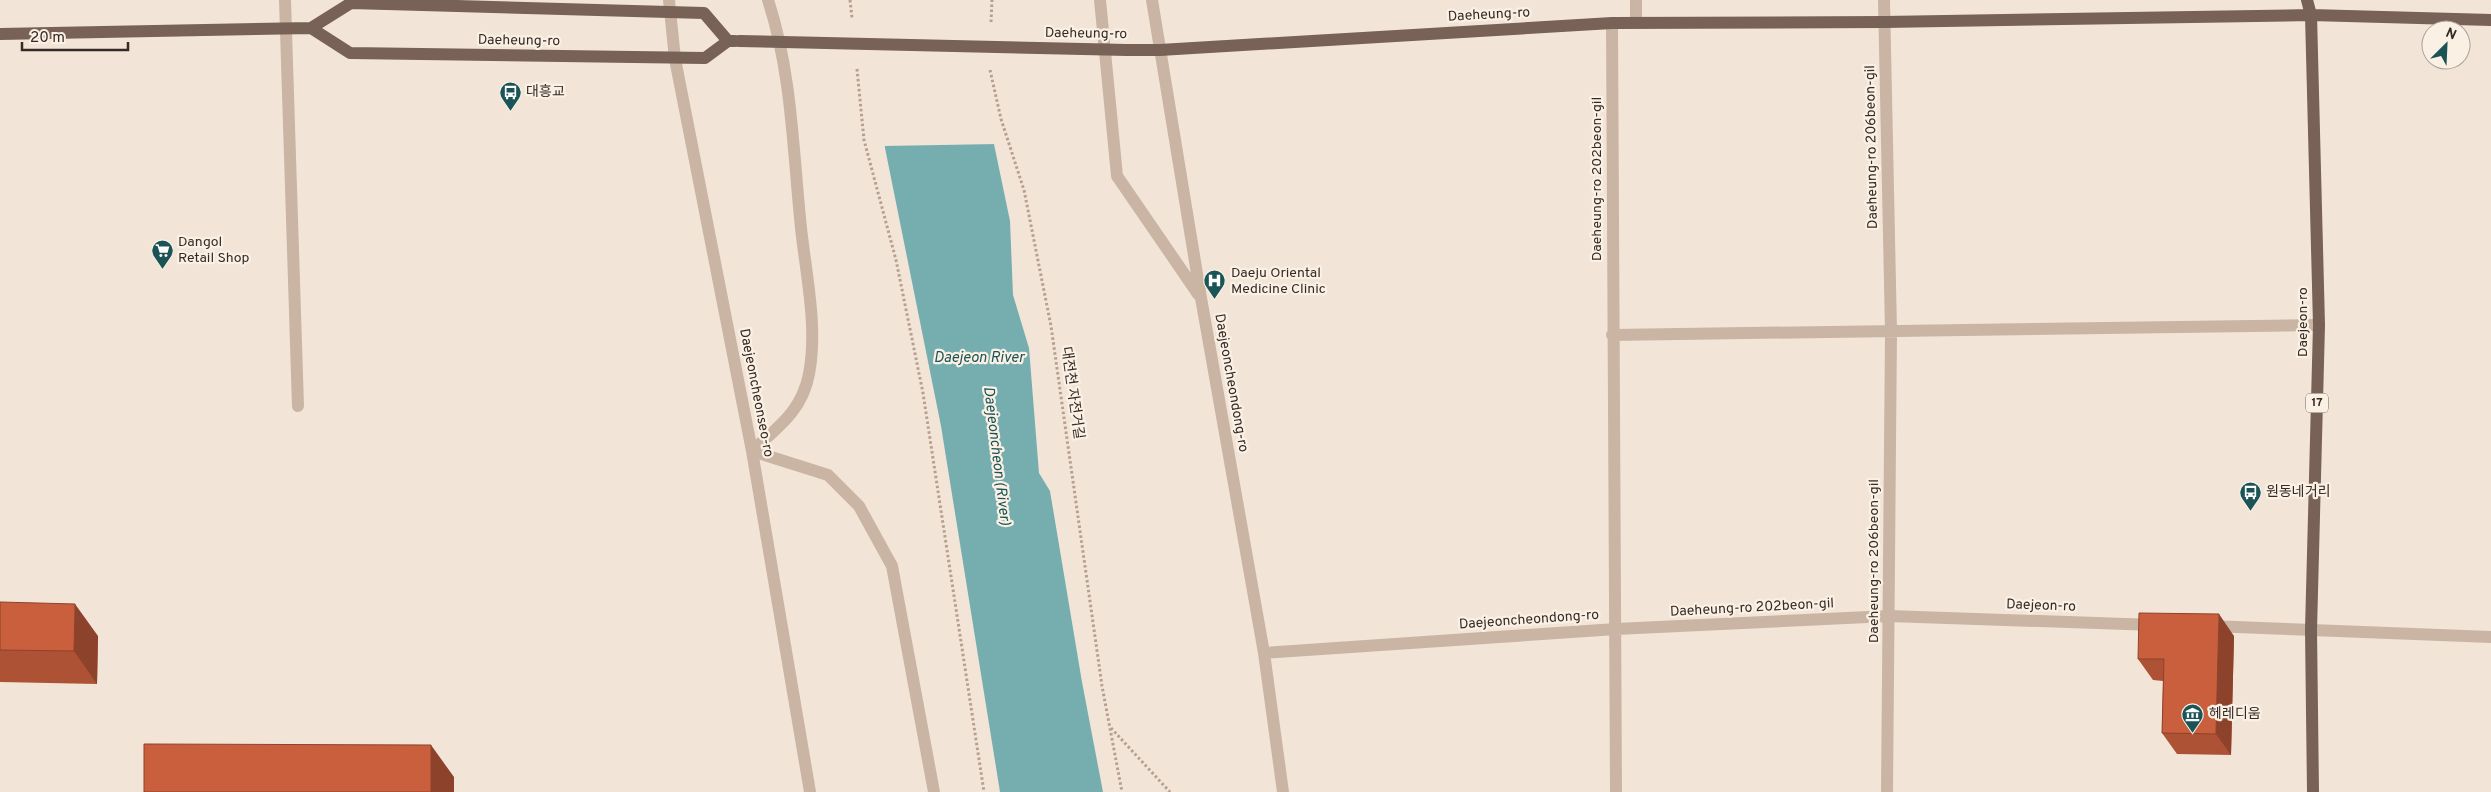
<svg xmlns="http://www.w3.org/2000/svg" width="2491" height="792" font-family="Overpass,'Noto Sans KR',sans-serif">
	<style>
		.water { fill: #76aeb0 }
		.pier { fill: #f2e5d8 }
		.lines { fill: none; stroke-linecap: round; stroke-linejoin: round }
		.path { stroke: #b69f8e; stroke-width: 3; stroke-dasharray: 2.5 2.5; stroke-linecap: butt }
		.minor { stroke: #cab5a4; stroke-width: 12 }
		.major { stroke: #786156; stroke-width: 12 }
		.major-bridge { stroke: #786156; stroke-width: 12 }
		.wall { fill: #ae5235 }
		.shaded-wall { fill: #8d422b }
		.building { fill: #ca5f3e; stroke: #8d422b }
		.labels { text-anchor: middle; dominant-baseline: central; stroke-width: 4.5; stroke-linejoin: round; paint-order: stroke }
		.shield { fill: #faf0e4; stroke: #70655f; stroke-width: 1 }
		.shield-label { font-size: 12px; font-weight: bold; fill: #352a26 }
		.street-label { font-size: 14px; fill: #352a26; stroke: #faf0e4 }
		.poi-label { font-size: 14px; fill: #352a26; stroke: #faf0e4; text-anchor: start }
		.water-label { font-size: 15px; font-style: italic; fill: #1a5457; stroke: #faf0e4 }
	</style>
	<rect width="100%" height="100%" fill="#f2e5d8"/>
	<!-- water -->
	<path class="water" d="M880,0H964L1010,221L1013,295L1029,348L1039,473L1050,491L1082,682L1103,792H1000L941,426L885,148Z"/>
	<!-- pier -->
	<path class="pier" d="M878,0H967L997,144L883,146Z"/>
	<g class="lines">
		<!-- path -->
		<path class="path" d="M850,0L852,18
			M991,22L992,0
			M857,69L864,140L896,260L923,393L984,792
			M990,70L1001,119L1024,190L1051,326L1102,686L1122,792
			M1111,728L1170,792"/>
		<!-- minor -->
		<path class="minor" d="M285,0L298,406
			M669,0L675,59L752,451L810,792
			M768,0C792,73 793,152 801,228C806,275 818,327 809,374C802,411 778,427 752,451L828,475L859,506L892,566L934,792
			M1100,0L1117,176L1198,294
			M1152,0L1201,298L1264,653L1283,792
			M1884,0L1891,331L1887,792
			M1612,23L1616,792
			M1636,23V0
			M1612,335L2319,325
			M2210,626L2491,637
			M1264,653L1616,629L1889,616L2155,625"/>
		<!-- major -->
		<path class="major" d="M2307,0L2311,15L2319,325L2311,630L2313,792
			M311,28L350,53L705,58L728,41H735
			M0,34L311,28L351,3L704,13L728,41
			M1127,50H1160L1612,23L1884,22L2311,15L2491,20"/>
		<!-- major-bridge -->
		<path class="major-bridge" d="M739,41L1127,50"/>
	</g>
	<!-- wall -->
	<path class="wall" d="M0,602L98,636L97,684L0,682Z
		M2234,636L2231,755L2177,754L2162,733L2163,681L2153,680L2138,659Z"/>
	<!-- shaded-wall -->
	<path class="shaded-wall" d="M75,604L98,636L97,684L74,651Z
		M2219,614L2234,636L2231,755L2216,734Z
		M431,745L454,777V792H431Z"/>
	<!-- building -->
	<path class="building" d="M0,602L75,604L74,651L0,650Z
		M2139,613L2219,614L2216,734L2162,733L2164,659H2138Z
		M144,744L431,745V792H144Z"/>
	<!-- icons -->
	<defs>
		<symbol id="bus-pin" viewBox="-11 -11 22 30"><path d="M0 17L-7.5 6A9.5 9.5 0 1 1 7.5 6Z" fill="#1a5457" stroke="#faf0e4"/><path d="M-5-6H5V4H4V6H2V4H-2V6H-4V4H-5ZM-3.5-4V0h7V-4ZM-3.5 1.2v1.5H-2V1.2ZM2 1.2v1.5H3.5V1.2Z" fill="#fff"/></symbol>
		<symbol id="supermarket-pin" viewBox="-11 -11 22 30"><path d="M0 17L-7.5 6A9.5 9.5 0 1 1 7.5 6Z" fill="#1a5457" stroke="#faf0e4"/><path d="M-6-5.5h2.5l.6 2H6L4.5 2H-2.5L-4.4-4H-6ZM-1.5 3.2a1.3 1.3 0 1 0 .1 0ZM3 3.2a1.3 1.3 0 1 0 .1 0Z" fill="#fff"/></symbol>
		<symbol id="hospital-pin" viewBox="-11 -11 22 30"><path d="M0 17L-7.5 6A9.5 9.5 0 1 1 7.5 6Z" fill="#1a5457" stroke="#faf0e4"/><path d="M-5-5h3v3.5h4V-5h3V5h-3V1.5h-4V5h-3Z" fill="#fff"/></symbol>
		<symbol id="museum-pin" viewBox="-11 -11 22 30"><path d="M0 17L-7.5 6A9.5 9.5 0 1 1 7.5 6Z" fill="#1a5457" stroke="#faf0e4"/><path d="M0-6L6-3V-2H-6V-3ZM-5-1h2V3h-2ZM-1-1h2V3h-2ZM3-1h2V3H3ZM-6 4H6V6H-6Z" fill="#fff"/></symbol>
	</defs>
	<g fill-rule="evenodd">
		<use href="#bus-pin" x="498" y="80" width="25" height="34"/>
		<use href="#supermarket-pin" x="150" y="238" width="25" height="34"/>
		<use href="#hospital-pin" x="1202" y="268" width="25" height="34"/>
		<use href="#bus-pin" x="2238" y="480" width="25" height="34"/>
		<use href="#museum-pin" x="2180" y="702" width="25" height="34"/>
	</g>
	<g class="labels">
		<!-- shield labels -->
		<rect class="shield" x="2306" y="393.5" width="22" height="19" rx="4"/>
		<g class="shield-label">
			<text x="2317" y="403">17</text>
		</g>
		<!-- street labels -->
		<g class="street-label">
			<text transform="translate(1489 15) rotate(-3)">Daeheung-ro</text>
			<text transform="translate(1086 34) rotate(1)">Daeheung-ro</text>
			<text transform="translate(519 41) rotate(1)">Daeheung-ro</text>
			<text transform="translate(1872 147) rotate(-91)">Daeheung-ro 206beon-gil</text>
			<text transform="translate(1597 179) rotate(-90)">Daeheung-ro 202beon-gil</text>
			<text transform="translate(2303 322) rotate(-90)">Daejeon-ro</text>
			<text transform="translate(1231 383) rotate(80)">Daejeoncheondong-ro</text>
			<text transform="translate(756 393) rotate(79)">Daejeoncheonseo-ro</text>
			<text transform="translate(1072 393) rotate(82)">대전천 자전거길</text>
			<text transform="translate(1874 561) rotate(-90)">Daeheung-ro 206beon-gil</text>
			<text transform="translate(2041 606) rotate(2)">Daejeon-ro</text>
			<text transform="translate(1752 608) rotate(-3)">Daeheung-ro 202beon-gil</text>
			<text transform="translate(1529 620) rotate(-4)">Daejeoncheondong-ro</text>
		</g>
		<!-- poi labels -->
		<g class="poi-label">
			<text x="526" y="92">대흥교</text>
			<text x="178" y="242">Dangol<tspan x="178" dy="16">Retail Shop</tspan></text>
			<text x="1231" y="273">Daeju Oriental<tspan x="1231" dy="16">Medicine Clinic</tspan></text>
			<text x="2266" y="492">원동네거리</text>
			<text x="2209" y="714">헤레디움</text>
		</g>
		<!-- water labels -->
		<g class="water-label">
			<text x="979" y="358">Daejeon River</text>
			<text transform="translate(996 456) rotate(83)">Daejeoncheon (River)</text>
		</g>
	</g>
	<!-- north arrow -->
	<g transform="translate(2446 45) rotate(24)"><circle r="24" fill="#faf0e4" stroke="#aba198"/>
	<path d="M0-4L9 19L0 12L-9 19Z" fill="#1a5457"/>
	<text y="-8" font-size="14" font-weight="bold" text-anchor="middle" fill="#352a26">N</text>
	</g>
	<!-- scale -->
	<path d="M22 42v8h106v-8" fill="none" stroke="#352a26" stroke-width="2.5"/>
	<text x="30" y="42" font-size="15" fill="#352a26" stroke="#faf0e4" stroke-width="4" paint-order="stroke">20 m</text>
</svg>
